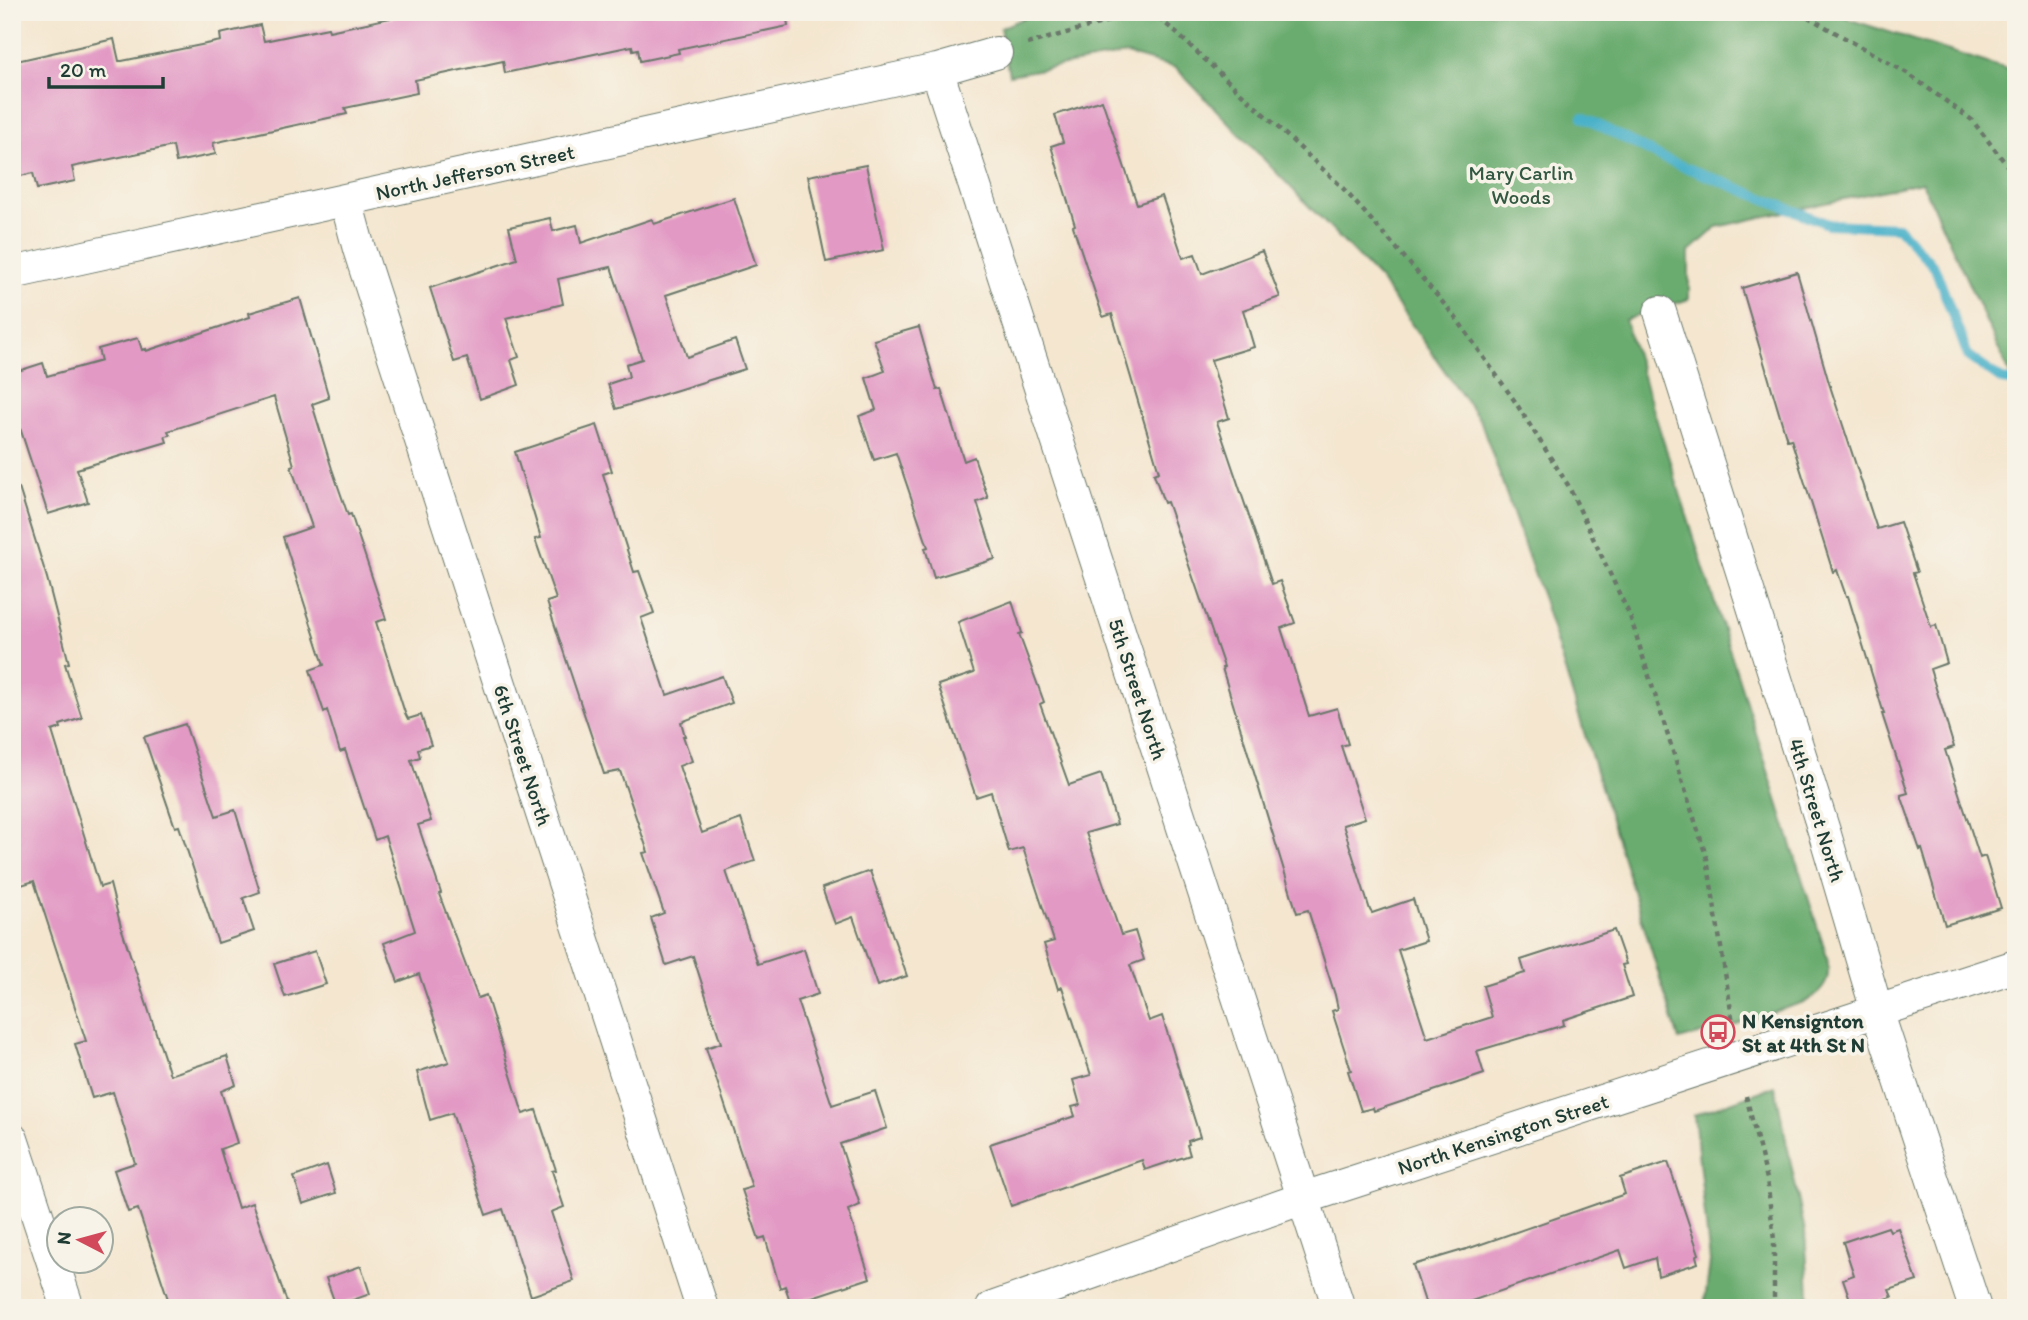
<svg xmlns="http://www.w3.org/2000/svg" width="2028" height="1320" font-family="Itim,sans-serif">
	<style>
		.forest { fill: #6bac6f; stroke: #457452; stroke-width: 2 }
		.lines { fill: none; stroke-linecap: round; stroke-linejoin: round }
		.stream { stroke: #4ab1c9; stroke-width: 10 }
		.building { fill: #e299c4 }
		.street-casing { stroke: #6a786a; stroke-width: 34 }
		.path { stroke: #6a786a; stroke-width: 4.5; stroke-dasharray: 5 5; stroke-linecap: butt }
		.street { stroke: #fff; stroke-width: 32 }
		.labels { text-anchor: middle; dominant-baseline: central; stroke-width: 7; stroke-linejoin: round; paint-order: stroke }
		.street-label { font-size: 21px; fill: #1f3d34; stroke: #f7f3e8 }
		.park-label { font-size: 21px; fill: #335943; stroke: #f7f3e8 }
		.poi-label { font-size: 21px; font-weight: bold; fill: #1f3d34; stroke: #f7f3e8; text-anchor: start }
	</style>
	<rect width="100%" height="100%" fill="#f7f3e8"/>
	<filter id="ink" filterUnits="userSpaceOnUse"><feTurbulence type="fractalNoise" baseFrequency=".0143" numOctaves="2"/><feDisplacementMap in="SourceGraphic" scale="14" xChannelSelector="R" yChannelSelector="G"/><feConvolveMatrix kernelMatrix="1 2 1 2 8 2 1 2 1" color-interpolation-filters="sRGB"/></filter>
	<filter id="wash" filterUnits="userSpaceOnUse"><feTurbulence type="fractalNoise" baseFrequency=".00686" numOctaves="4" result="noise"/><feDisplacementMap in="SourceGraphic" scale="28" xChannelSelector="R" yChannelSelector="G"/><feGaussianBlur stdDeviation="1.57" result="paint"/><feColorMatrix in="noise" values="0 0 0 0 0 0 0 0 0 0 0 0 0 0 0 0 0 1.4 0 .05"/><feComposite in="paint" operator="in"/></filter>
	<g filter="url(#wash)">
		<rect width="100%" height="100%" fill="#f4e6cf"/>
		<!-- forest -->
		<path class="forest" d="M1038,12H1841L1848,19L2016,72V387L1922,182L1717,227L1689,252V299L1625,320L1827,957C1831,979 1826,990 1807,1001L1734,1025L1679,1040L1542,596L1481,422L1380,280L1176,68L1126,54L1009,75L1000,28Z
			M1775,1086L1805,1232L1810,1308H1704L1710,1262L1694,1115Z"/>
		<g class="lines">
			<!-- stream -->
			<path class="stream" d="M1583,117L1662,158L1828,224L1898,227L1935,268L1968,356L2002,380L2016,382"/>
		</g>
		<g id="blocks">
			<!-- building -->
			<path class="building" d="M418,12H786L788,26L678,49L679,53L640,61L638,49L633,50L632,46L505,73L503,61L415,80L417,93L345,108L347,114L213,143L216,154L176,162L173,146L72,167L75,181L37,189L33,173L12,178V62L114,39L119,61H122L221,41L220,34L260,25L264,41L328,28L329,31Z
				M1102,100L1137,204L1162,196L1183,258L1195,254L1202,274L1262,251L1280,297L1243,310L1254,347L1211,360L1229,418L1217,422L1272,584L1280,581L1295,623L1281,628L1309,716L1337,708L1348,744L1341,746L1365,818L1343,825L1370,910L1372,913L1413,899L1426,941L1398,950L1427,1038L1492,1017L1483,986L1525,973L1521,960L1614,930L1626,964L1622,965L1632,997L1563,1020L1564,1025L1477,1051L1484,1074L1374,1111L1373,1108L1361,1111L1348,1071L1351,1070L1332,1011L1338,1009L1335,995L1308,910L1297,913L1222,668L1224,667L1167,502L1164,503L1154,474L1159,472L1112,314L1103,317L1073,226L1075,225L1051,146L1063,142L1055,115Z
				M866,165L884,250L826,262L808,176Z
				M734,198L756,265L666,295L687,357L735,340L745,369L616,409L608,384L629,377L626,364L642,359L611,267L558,279L563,304L506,318L519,357L511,360L519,385L480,399L467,358L454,362L430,288L517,259L509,227L550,218L553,231L577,225L581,243L652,219L654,224Z
				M1797,272L1829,383L1877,529L1900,522L1917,572L1913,573L1931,627L1936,625L1947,663L1930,669L1954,747L1945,750L1980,858L1985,856L2001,908L1945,925L1922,849L1920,850L1901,795L1908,793L1882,714H1884L1848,596H1846L1837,570L1833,572L1791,439L1787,440L1742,288Z
				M300,298L329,398L312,404L332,469L348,515L351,514L386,619L376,622L405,713L408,719L421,715L431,745L418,749L420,757L411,760L431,821L418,825L441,893L439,894L478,998L486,995L523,1114L536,1110L556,1170L552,1171L564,1207L551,1212L574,1281L531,1296L503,1209L486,1215L452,1113L430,1120L417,1072L449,1062L419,974L398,982L384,943L415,931L385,836L375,840L345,750L340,752L327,710L324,712L310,670L324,665L283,537L312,527L291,466L294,465L274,397L168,431L170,435L165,436L167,442L77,469L88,502L48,514L12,403V373L43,363L47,376L101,361L98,349L138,338L142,350L146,349V351L250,317L249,313Z
				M919,327L937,390L941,389L964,461L974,457L988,498L977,502L995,559L934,578L925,548L928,547L896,453L874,460L859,416L876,410L866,378L885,371L874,340Z
				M597,425L612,471L603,474L634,572L639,571L654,613L641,618L667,695L722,676L732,703L681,722L685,736H683L692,761L679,766L702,833L741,819L755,861L726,871L758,964L804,949L818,994L797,1001L832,1105L875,1091L887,1128L840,1144L860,1205L848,1210L870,1278L791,1304L785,1286L780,1288L765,1237L759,1239L742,1190L752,1187L706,1048L721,1043L693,956L666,965L651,918L664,913L643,853L648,852L620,771L604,774L547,602L556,599L535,539L541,538L515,452Z
				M19,488L47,578L69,663L65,664L82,718L60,725L61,728L52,731L100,887L110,884L121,927L170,1075L227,1056L236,1085L221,1091L237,1143L220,1149L238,1208L252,1203L289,1308H171L138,1209L128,1212L114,1170L135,1163L113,1092L92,1098L75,1044L86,1041L34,881L12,888V490Z
				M1012,601L1022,633L1019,634L1044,702L1040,704L1069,785L1101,774L1117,824L1086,833L1121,935L1135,931L1144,960L1130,965L1149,1021L1162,1016L1200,1137L1188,1141L1189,1144L1187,1145L1190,1155L1145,1170L1142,1160L1011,1206L990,1144L1075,1116L1072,1107L1080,1105L1073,1080L1091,1075L1062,987L1058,989L1044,944L1054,941L1023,848L1009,852L991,792L976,797L938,685L974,673L958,622Z
				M185,724L216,816L235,810L260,892L243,898L254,931L218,943L179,826L175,827L144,737Z
				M870,871L907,976L877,986L853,917L835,924L822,888Z
				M315,951L326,984L285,997L274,964Z
				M1668,1162L1699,1254L1696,1256L1698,1263L1658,1276L1655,1258L1626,1268L1620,1250L1451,1308H1427L1413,1265L1470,1248L1625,1194L1620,1178Z
				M327,1165L336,1193L303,1204L294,1177Z
				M1888,1227L1890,1231L1898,1228L1917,1281L1889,1290L1892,1297L1860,1308H1853L1843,1279L1854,1275L1843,1242Z
				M361,1266L370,1294L336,1306L326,1278Z"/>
		</g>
	</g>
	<g filter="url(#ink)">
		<use href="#blocks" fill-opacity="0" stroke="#6a786a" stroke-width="2"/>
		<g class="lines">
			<defs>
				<path id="street" d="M937,70L1339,1308
					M346,201L359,249L702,1308
					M12,273L937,70L996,53
					M1660,312L1824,831L1877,1011L1975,1308
					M12,1139L68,1308
					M992,1308L1304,1198L2016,966"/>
			</defs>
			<!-- street casing -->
			<use href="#street" class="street-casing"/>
			<!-- path -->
			<path class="path" d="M1151,12L1172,29L1341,186L1398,250L1456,318L1514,400L1568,485L1630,616L1707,859L1733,1023
				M1799,12L1907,73L1972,120L2016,177
				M1027,44L1141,12
				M1746,1096L1767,1179L1774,1240V1308"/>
			<!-- street -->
			<use href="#street" class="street"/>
		</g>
	</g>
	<!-- icons -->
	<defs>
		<symbol id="bus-ring" viewBox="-11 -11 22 22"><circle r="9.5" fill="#f7f3e8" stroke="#d1495b" stroke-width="1.5"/><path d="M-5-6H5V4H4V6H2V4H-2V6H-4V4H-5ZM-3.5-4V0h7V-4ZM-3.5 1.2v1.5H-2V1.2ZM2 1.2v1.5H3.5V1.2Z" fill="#d1495b"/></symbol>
	</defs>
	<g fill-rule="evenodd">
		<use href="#bus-ring" x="1699" y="1013" width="38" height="38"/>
	</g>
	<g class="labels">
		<!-- street labels -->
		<g class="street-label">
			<text transform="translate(475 172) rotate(-12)">North Jefferson Street</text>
			<text transform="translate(1138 689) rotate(72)">5th Street North</text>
			<text transform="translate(523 755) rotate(72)">6th Street North</text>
			<text transform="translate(1817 810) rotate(73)">4th Street North</text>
			<text transform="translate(1503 1134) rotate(-18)">North Kensington Street</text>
		</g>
		<!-- park labels -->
		<g class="park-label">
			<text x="1521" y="172">Mary Carlin<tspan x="1521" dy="24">Woods</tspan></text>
		</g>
		<!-- poi labels -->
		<g class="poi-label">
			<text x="1742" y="1020">N Kensignton<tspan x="1742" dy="24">St at 4th St N</tspan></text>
		</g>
	</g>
	<!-- margin -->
	<rect width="2028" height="1320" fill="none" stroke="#f7f3e8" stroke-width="42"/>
	<!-- north arrow -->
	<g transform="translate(80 1240) rotate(276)"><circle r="33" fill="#f7f3e8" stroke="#a1aaa0" stroke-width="2"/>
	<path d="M0-5L12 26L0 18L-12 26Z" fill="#d1495b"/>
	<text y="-10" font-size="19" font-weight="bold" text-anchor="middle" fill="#1f3d34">N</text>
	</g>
	<!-- scale -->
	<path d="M49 77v10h114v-10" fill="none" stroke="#1f3d34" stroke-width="3.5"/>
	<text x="60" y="77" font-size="21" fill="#1f3d34" stroke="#f7f3e8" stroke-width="5" paint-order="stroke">20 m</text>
</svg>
